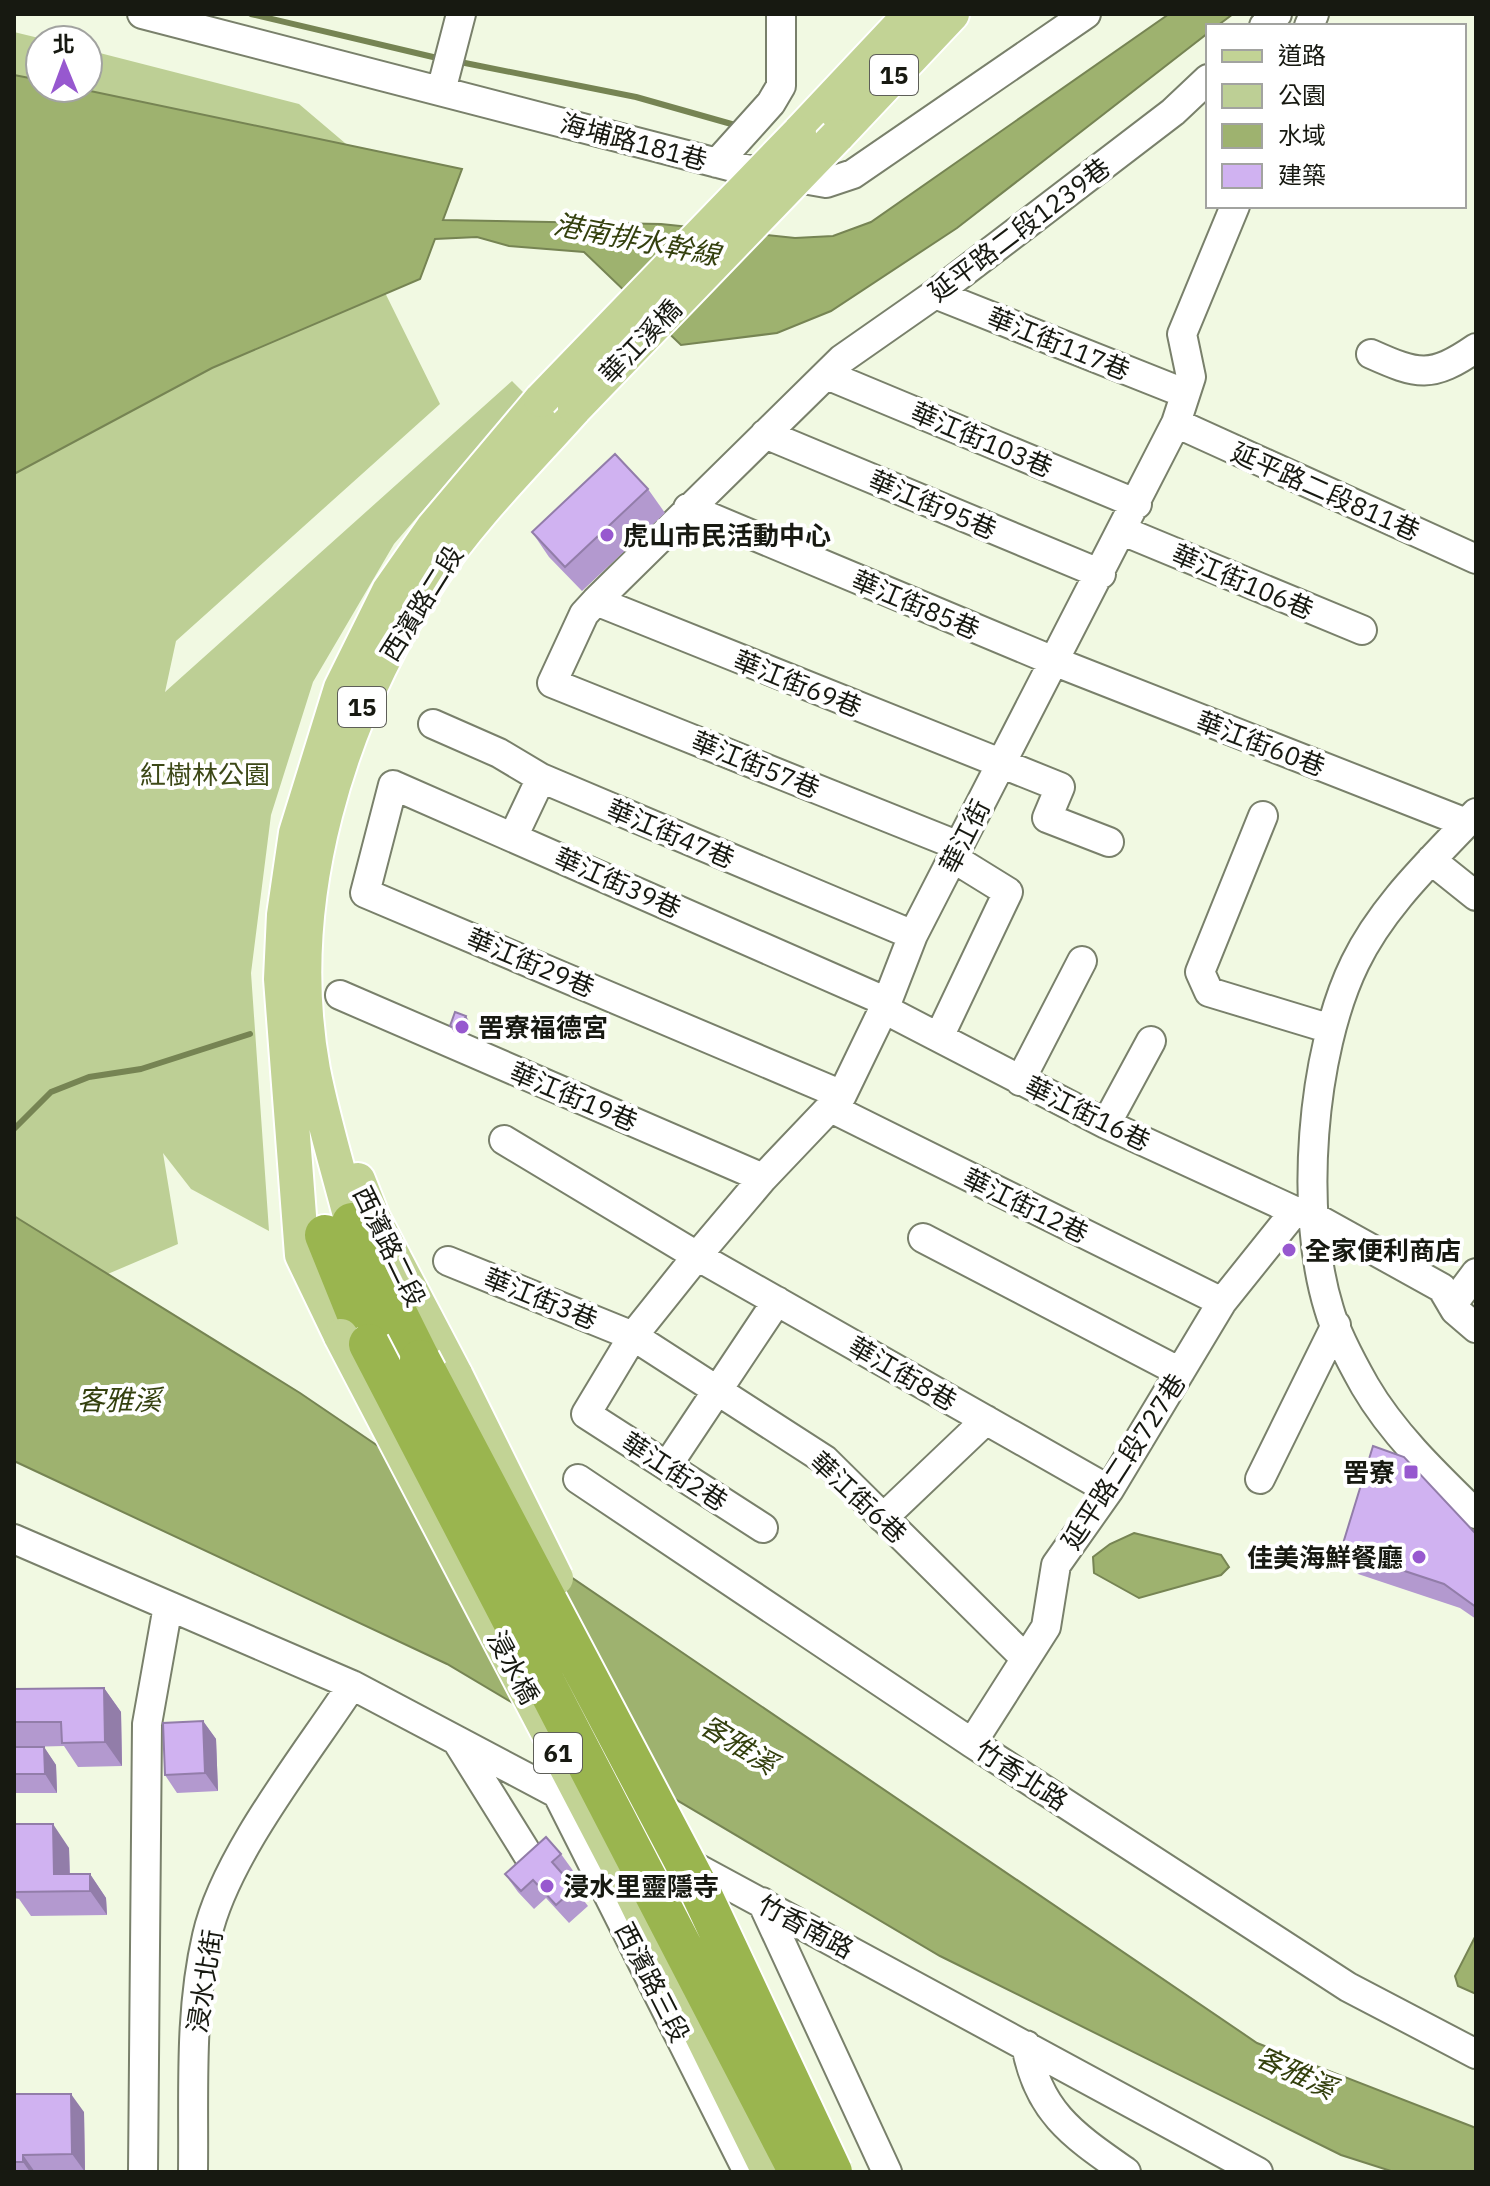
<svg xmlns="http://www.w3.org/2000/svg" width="1490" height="2186" font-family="'IBM Plex Sans','Noto Sans TC',sans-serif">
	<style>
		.green { fill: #bdcf95 }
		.water { fill: #9eb26f; stroke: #768453; stroke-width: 2 }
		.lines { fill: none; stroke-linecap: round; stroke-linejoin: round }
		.stream { stroke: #768453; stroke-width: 6 }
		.minor-casing { stroke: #79806b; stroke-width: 32 }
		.major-casing { stroke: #fff; stroke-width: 38 }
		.highway-casing { stroke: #fff; stroke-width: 44 }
		.minor { stroke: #fff; stroke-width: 28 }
		.major { stroke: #c2d395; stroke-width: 34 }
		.highway { stroke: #9ab54f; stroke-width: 40 }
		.major-bridge-casing { stroke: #fff; stroke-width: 38; stroke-linecap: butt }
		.highway-bridge-casing { stroke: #fff; stroke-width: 44; stroke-linecap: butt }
		.major-bridge { stroke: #c2d395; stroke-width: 34 }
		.highway-bridge { stroke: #9ab54f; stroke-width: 40 }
		.wall { fill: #b399cf }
		.shaded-wall { fill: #927da9 }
		.building { fill: #d0b2f1; stroke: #927da9; stroke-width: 2 }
		.poi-dot { fill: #9758cf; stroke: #fff; stroke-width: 3 }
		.labels { text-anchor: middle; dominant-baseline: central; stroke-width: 8; stroke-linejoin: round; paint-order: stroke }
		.shield { fill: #fff; stroke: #5d5e58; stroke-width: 2 }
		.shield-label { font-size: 24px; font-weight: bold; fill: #171911 }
		.street-label { font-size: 26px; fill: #171911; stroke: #fff }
		.poi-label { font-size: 26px; font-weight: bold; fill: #171911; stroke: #fff; text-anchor: start }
		.park-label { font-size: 26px; fill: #3c4817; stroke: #fff }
		.water-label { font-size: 28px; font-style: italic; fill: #34400e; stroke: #fff }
	</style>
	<rect width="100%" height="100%" fill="#f1f9e2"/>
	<!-- green -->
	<path class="green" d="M14,32L47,40H40V88H88V50L299,104L398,188L358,238L440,404L176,641L165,692L512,381L524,393L394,544L313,682L271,815L251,973L269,1231L191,1189L163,1153L178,1244L14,1314Z"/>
	<!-- water -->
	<path class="water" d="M1169,14H1233L1217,26H1208V33L957,228L831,311L777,333L681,345L584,252L509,246L477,237L435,239L420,279L212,368L14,474V75L40,80V88H76L462,169L443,220L661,224L795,238L833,236L871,222Z
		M14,1216L300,1393L1257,2043L1476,2128V2172H1394L1341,2155L940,1956L447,1664L14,1461Z
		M1134,1533L1221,1555L1229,1567L1221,1575L1139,1598L1094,1573L1093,1557L1110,1544Z
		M1476,1935V1994L1458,1986L1455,1976Z"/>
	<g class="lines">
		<!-- stream -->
		<path class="stream" d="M251,14L433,57
			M465,63L636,97L735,125
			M14,1129L51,1092L89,1077L141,1069L250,1034"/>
		<defs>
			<path id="minor" d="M142,14L729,166L826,183L853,174L1086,14
				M1264,26L1277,14
				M1309,26L1314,14
				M441,91L461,14
				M717,163L771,103L781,86V14
				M935,294L1184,393
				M1371,354C1418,375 1431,379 1476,348
				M827,375L1137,504
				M1176,423L1476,559
				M765,434L1101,574
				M688,508L1056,662L1466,823
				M1123,531L1362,630
				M596,601L1060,787L1047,818L1109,842
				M433,724L499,753L541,778L913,935
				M1476,813C1433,859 1383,905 1355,963C1311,1053 1299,1213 1329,1309C1336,1334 1352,1363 1365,1386C1393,1434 1436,1475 1476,1514
				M1263,816L1200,972L1209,992L1331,1029
				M514,835L541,778
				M959,846L552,683L584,614L596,601L842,359L935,294L1173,112L1208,79
				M1431,860L1476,896
				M340,995L763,1178
				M884,1009L1106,1124L1295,1211
				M939,1037L1008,892L953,858
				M1020,1081L1082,961
				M842,1095L365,893L393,785L887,1002
				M831,1108L1222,1302
				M1106,1124L1151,1041
				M504,1140L697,1256L1109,1490
				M923,1238L1180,1372
				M448,1261L633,1336L825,1460L1024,1657
				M1452,1305L1476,1273
				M667,1466L777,1301
				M578,1479L972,1743L1348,1987L1476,2054
				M1260,1479L1336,1325
				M883,1518L986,1420
				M763,1528L586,1414L633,1336L697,1256L763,1178L842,1095L887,1002L913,935L1176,423L1191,377L1182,334L1235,206
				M14,1539L352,1685L596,1814
				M457,1741L528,1855
				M972,1743L1046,1627L1056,1565L1109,1490L1222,1302L1295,1211L1314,1217L1442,1288L1455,1310L1476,1328
				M557,1793L748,2172
				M682,1860L1258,2172
				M762,1902L887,2172
				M1026,2045C1038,2112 1073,2135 1126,2172
				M143,2172L147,1724L168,1606
				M193,2172C194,2093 189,2013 207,1936C225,1856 306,1755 352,1685"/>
			<path id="major" d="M799,133L911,14
				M837,136L952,14
				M358,1180L373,1218L456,1376
				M352,1223C339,1172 323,1121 313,1070C282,900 338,720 430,579C471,517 526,463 575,408
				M341,1336L302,1255L281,979L284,915L296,833L341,688L389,591L433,528L541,400"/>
			<path id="highway" d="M352,1223L420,1360
				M325,1235L369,1344"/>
		</defs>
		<!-- minor casing -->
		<use href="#minor" class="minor-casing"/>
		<!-- major casing -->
		<use href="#major" class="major-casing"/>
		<!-- highway casing -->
		<use href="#highway" class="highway-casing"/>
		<!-- minor -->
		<use href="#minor" class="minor"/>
		<!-- major -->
		<use href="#major" class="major"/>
		<!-- highway -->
		<use href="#highway" class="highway"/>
		<defs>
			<path id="major-bridge" d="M541,400L799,133
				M575,408L837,136
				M341,1336L628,1885L769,2172
				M456,1376L556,1578"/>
			<path id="highway-bridge" d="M369,1344L799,2172
				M420,1360L701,1893L832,2172"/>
		</defs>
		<!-- major-bridge casing -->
		<use href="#major-bridge" class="major-bridge-casing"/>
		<!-- highway-bridge casing -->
		<use href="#highway-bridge" class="highway-bridge-casing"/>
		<!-- major-bridge -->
		<use href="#major-bridge" class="major-bridge"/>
		<!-- highway-bridge -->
		<use href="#highway-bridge" class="highway-bridge"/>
	</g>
	<!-- wall -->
	<path class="wall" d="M648,489L665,513L582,591L549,557L532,532Z
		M470,1023L464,1036L454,1032L450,1026Z
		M1476,1534V1619L1460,1608L1358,1574L1341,1550Z
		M104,1688L121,1712L122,1766L78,1767L64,1746L25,1747H44L56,1765L57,1793H14V1689Z
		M203,1721L216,1739L218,1791L177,1793L165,1775Z
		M14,1824L69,1848L70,1874H90L106,1898L107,1915L31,1916L19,1899L14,1898Z
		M561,1854L574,1872L567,1879L588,1906L569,1923L546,1898L534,1909L518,1892L505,1874Z
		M14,2094L84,2112L85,2172H14Z"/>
	<!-- shaded-wall -->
	<path class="shaded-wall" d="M466,1016L470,1023L464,1036L460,1030Z
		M104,1688L121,1712L122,1766L105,1742Z
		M203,1721L216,1739L218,1791L205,1773Z
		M44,1747L56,1765L57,1793L45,1774Z
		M53,1824L69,1848L70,1891L54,1874Z
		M90,1874L106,1898L107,1915L90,1891Z
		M71,2094L84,2112L85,2172L72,2154Z
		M23,2155L35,2172H30L23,2162Z"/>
	<!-- building -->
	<path class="building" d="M615,454L648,489L565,567L532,532Z
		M455,1012L466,1016L460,1030L450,1026Z
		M1373,1446L1404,1457L1476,1534V1607L1444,1584L1341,1550Z
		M104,1688L105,1742L62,1743L61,1722H14V1689Z
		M203,1721L205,1773L165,1775L163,1723Z
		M14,1747H44L45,1774H14Z
		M14,1824H53L54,1874H90V1891L14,1892Z
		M546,1837L561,1854L552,1862L575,1888L556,1905L533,1880L521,1891L505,1874Z
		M14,2094H71L72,2154L23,2155V2162H14Z"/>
	<!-- markers -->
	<g class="poi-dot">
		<circle cx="607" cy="535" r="8"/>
		<circle cx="462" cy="1027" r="8"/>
		<circle cx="1289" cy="1250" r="8"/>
		<rect x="1403" y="1464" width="16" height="16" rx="4"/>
		<circle cx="1419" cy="1557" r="8"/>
		<circle cx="547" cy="1886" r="8"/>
	</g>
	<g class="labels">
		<!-- shield labels -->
		<g class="shield">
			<rect x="870" y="55" width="48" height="40" rx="6"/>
			<rect x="338" y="687" width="48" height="40" rx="6"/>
			<rect x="534" y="1733" width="48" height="40" rx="6"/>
		</g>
		<g class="shield-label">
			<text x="894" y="75">15</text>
			<text x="362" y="707">15</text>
			<text x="558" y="1753">61</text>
		</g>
		<!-- street labels -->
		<g class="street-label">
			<text transform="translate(634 141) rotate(15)">海埔路181巷</text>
			<text transform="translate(1019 229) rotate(-37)">延平路二段1239巷</text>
			<text transform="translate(640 341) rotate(-46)">華江溪橋</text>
			<text transform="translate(1059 343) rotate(22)">華江街117巷</text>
			<text transform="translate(982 439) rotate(23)">華江街103巷</text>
			<text transform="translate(1326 491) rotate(24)">延平路二段811巷</text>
			<text transform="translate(933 504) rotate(23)">華江街95巷</text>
			<text transform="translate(1243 581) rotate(23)">華江街106巷</text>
			<text transform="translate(421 603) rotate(-58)">西濱路二段</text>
			<text transform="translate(916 604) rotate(23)">華江街85巷</text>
			<text transform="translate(798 683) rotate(22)">華江街69巷</text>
			<text transform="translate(1261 743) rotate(21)">華江街60巷</text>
			<text transform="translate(756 764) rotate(22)">華江街57巷</text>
			<text transform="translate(671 833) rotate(23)">華江街47巷</text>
			<text transform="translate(964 836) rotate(-63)">華江街</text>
			<text transform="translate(618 882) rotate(24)">華江街39巷</text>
			<text transform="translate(531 962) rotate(23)">華江街29巷</text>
			<text transform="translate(574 1096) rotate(23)">華江街19巷</text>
			<text transform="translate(1088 1113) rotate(26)">華江街16巷</text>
			<text transform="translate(1026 1205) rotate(26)">華江街12巷</text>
			<text transform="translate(390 1246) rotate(64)">西濱路二段</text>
			<text transform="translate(541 1298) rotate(22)">華江街3巷</text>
			<text transform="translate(903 1373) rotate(30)">華江街8巷</text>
			<text transform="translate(1123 1461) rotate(-57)">延平路二段727巷</text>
			<text transform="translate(675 1471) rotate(33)">華江街2巷</text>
			<text transform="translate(859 1497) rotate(43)">華江街6巷</text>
			<text transform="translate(514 1667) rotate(62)">浸水橋</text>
			<text transform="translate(1022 1775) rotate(33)">竹香北路</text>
			<text transform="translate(806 1926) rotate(28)">竹香南路</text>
			<text transform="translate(204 1981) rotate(-81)">浸水北街</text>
			<text transform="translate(653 1982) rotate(63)">西濱路三段</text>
		</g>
		<!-- poi labels -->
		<g class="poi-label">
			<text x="623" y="535">虎山市民活動中心</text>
			<text x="478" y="1027">罟寮福德宮</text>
			<text x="1305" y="1250">全家便利商店</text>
			<text x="1395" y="1472" text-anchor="end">罟寮</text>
			<text x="1403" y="1557" text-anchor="end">佳美海鮮餐廳</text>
			<text x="563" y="1886">浸水里靈隱寺</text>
		</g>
		<!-- park labels -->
		<g class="park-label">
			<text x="205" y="774">紅樹林公園</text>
		</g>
		<!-- water labels -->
		<g class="water-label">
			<text transform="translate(637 239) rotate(11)">港南排水幹線</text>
			<text x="119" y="1399">客雅溪</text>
			<text transform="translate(739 1744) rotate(32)">客雅溪</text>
			<text transform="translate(1296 2072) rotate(25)">客雅溪</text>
		</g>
	</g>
	<!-- border -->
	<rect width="1490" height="2186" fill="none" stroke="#171911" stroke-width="32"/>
	<!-- legend -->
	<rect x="1206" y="24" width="260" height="184" fill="#ffffff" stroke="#a2a3a0" stroke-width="2"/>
	<rect x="1222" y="50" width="40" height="12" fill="#c2d395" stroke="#a2a3a0" stroke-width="2"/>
	<text x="1278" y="64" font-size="24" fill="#171911">道路</text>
	<rect x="1222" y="84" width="40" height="24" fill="#bdcf95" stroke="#a2a3a0" stroke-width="2"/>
	<text x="1278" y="104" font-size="24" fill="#171911">公園</text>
	<rect x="1222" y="124" width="40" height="24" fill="#9eb26f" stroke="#a2a3a0" stroke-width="2"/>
	<text x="1278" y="144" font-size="24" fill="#171911">水域</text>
	<rect x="1222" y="164" width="40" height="24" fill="#d0b2f1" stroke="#a2a3a0" stroke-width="2"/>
	<text x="1278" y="184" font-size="24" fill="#171911">建築</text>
	<!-- north arrow -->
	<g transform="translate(64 64) rotate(359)"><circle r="38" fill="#ffffff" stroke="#a2a3a0" stroke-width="2"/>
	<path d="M0-6L14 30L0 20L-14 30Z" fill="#9758cf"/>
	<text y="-12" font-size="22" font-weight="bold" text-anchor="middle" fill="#171911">北</text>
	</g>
</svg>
